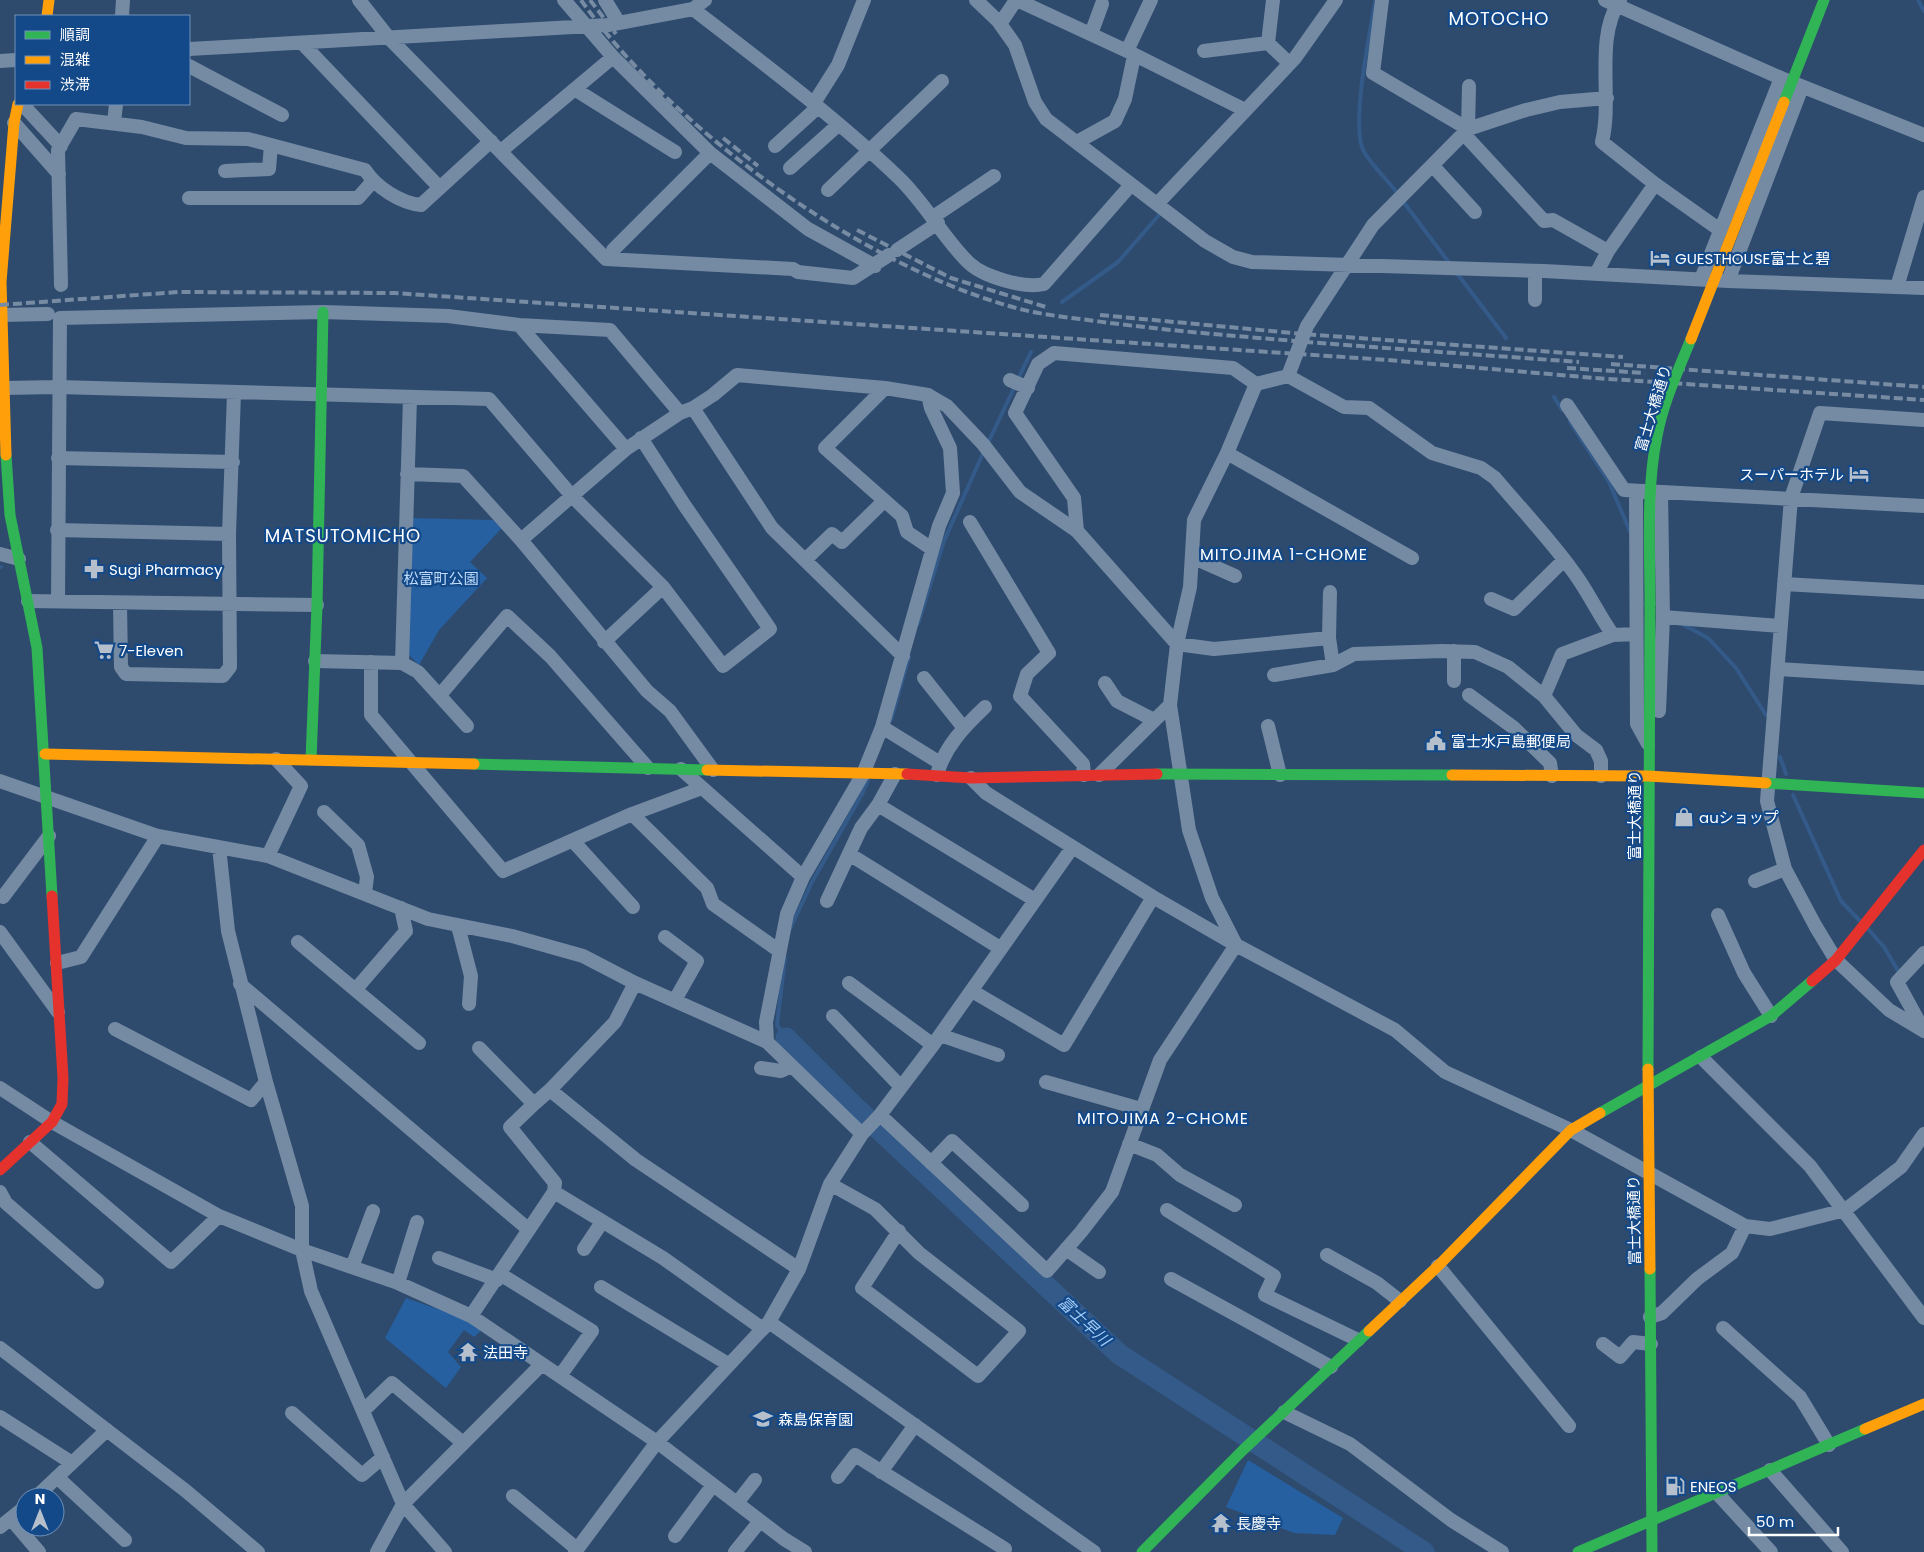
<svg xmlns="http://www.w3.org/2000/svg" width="1924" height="1552" font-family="Poppins,'Noto Sans JP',sans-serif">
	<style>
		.green { fill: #2660a0 }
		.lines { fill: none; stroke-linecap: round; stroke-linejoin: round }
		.stream { stroke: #335a88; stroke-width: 4 }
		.river { stroke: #335a88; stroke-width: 21 }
		.street { stroke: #758ba4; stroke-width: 14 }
		.fast { stroke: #30b455; stroke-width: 11 }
		.slow { stroke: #ff9f0a; stroke-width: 11 }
		.jam { stroke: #e5322d; stroke-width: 11 }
		.rail { stroke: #778ba3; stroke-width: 4; stroke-dasharray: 9 4; stroke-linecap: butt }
		.fast-bridge { stroke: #30b455; stroke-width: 11 }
		.slow-bridge { stroke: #ff9f0a; stroke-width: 11 }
		.labels { text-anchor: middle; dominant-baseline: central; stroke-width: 4.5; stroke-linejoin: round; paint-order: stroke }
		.poi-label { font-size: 15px; fill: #fff; stroke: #134989; text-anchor: start }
		.street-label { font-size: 15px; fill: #fff; stroke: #134989 }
		.park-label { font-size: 15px; fill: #bfdcfc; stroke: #134989 }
		.neighbourhood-label { font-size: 16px; letter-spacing: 1px; fill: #fff; stroke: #134989 }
		.water-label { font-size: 16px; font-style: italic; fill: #a4ccf7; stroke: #134989 }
		.quarter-label { font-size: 18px; letter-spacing: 1px; fill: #fff; stroke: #134989 }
	</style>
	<rect width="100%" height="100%" fill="#2e4b6e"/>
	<!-- green -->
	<path class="green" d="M409,518L493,520L502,528L470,562L487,578L439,630L419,665L407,653Z
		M406,1298L469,1320L484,1328L474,1337L464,1330L448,1352L461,1367L446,1388L385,1338Z
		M1248,1460L1343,1518L1335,1535L1294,1533L1226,1507Z"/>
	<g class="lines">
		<!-- stream -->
		<path class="stream" d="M1918,0L1924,11
			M1375,2C1370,33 1350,127 1364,152C1373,167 1388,180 1398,194
			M1402,200L1450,264
			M1456,272L1506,338
			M1062,302L1118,262L1160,214
			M1018,379L1031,352
			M1554,397L1562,410
			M1570,422L1609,482L1631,534
			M987,445L1015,386
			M0,567H1
			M918,624L944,541L984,451
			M1682,624L1708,638L1736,668L1766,715
			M891,720L909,657
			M1780,757L1786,774
			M1793,795L1841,901L1859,920
			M790,929L812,882L862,794L868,780
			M1868,929L1884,947L1900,974
			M785,958L777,1025L786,1038"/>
		<!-- river -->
		<path class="river" d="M786,1038L855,1107L1119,1354L1424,1552"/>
		<!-- street -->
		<path class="street" d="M359,0L389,38L606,259L793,269L798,272L853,278L889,255
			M564,0L613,57L710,153L808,229L875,266
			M605,0L619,23
			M976,0L998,21L1015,45L1035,102L1046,119L1205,241L1233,257L1252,262L1544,271L1728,281L1924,288
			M1017,0L1127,51L1245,110
			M1273,0L1268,43L1289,63
			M1382,0L1373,73L1468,129L1469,86
			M1605,0L1781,78L1924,135
			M1620,0C1594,39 1613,97 1602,142L1655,184L1720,230
			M693,9C763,63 835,117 899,178C926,204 944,239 969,263C984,277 1025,289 1044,284L1130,186
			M122,16L123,0
			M1000,24L1016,0
			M1091,34L1102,4
			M302,43L440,188
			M189,49L608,25L693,9L705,0
			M1127,51L1151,0
			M1204,51L1268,43
			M0,61L16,60
			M189,66L282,115
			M576,90L675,152
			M814,103L838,65L864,0
			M22,104L61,146
			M14,123L59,174
			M114,123L116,104
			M1464,134L1544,221L1553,220L1608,251
			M1077,142L1115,121L1125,99L1134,56
			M775,146L818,107
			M501,151L613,57
			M1433,166L1475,212
			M790,168L838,125
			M225,171L269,169L271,145
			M828,190L942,81
			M189,198H358L373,181
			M1157,204L1295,58L1336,0
			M933,217L994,176
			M613,250L710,153
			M897,250L938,223
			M1596,274L1608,251L1655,184
			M1701,279L1781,78
			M1728,281L1802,87
			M61,285L58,150L76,119L142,127L186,138L248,139L365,170C376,187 400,203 421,205L491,141
			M1897,287L1924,197
			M1535,300V271
			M0,315L48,314
			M519,325L626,449
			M1288,376L1344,407L1369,408L1432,453L1481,468L1495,478C1521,509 1549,538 1572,570C1588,591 1598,614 1613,635
			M1010,380L1028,388
			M3,388L58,387L489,399L572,496L663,587L723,666L770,629L685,506L641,438
			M885,388L825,448L902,516L907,532L932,549
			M928,395L947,406L983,444L1020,492L1077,531L1177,644L1214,649L1329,638L1333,665
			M1567,405L1624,490L1924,506
			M693,408L772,528L903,656
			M1924,420L1820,413L1791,498L1767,801L1785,869L1816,927L1836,960L1889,1010L1924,1031
			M1227,453L1412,558
			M58,458L233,462
			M407,474L463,476L521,540L626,449L680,413L693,408L713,395L737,375L885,388L928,395L931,408L950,448L953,493L939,526L882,727L863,774L803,877L787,914L766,1022L767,1042
			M1636,493L1637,724L1648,744
			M970,522L1049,653L1027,674L1020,696L1083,764L1084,775
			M57,530L229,534
			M1077,531L1074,498L1015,413L1038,364L1054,353L1233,368L1256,384
			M521,540L647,691L670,711L713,770
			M0,554L19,559
			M1192,557L1235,576
			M805,560L832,534L842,542L884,501
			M1784,584L1924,592
			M1491,599L1514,609L1564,560
			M58,600L60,318L323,312L448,316L519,325L610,330L680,413
			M28,601L317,605
			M120,603L121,667L126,674L223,676L230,667L229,534L234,393
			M1663,617L1781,626
			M1329,638L1330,592
			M604,642L663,587
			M1454,651V681
			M315,661L402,663L410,398
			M371,662V715L503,871L632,814L702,788
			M402,663L418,672L467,726
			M1778,669L1924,678
			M1274,675L1333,665L1354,654L1442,651L1475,652L1508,667L1544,696L1576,735L1596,750L1601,761V776
			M924,678L963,727
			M1105,683L1117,701L1154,720
			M440,695L507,616L550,656L648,768
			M1469,695L1514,728L1550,763L1552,776
			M1544,696L1562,654L1613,635L1636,634
			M1659,711L1663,617L1661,492
			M1268,726L1280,775
			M882,727L940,763
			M681,769L803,877
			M937,775C944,747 965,726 985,707
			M1099,775L1170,705
			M971,778L986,793L1153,897L1236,945L1395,1030L1445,1072L1571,1130L1745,1226L1770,1229L1845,1210L1901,1167L1924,1134
			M0,781L158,836L268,856L428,919L512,936L583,956L635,983L767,1042L862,1134
			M878,805L1035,900
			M324,812L358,845L367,877L365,893
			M632,814L707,888L713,904L778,950
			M573,841L633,907
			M219,847L228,931L266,1082L302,1206V1250L311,1291L403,1504L445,1552
			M849,854L1000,948
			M268,856L301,786L276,759
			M1755,881L1785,869
			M3,897L49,836
			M827,901L861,828L878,805L895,774
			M1718,915L1744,973L1771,1016
			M458,926L471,976L469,1004
			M0,932L58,1012
			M665,937L697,961L675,1000
			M298,942L419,1043
			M1236,945L1212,898L1189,830L1170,705L1177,644L1190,587L1194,520L1227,453L1256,384L1288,376L1307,326L1373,225L1468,129L1526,110L1560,102L1607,98
			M57,963L81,957L158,836
			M849,983L933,1045
			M240,984L528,1229
			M356,989L406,931L401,908
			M972,991L1064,1045L1153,897
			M833,1016L901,1087
			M115,1029L251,1100L266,1082
			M1924,1031L1897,982L1924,953
			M940,1035L998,1055
			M479,1048L534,1104L550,1090L615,1022L635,983
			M1701,1057L1810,1166L1924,1318
			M761,1068L781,1071L792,1066
			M1046,1082L1141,1109
			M0,1088L52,1122L219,1216L302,1250L398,1283L471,1316L657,1442L784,1539L805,1552
			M550,1090L636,1160L799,1269
			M534,1104L510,1127L555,1183L554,1192
			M880,1115L1047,1271L1081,1232L1112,1192L1160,1060L1236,945
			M30,1142L171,1262L219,1216
			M1129,1144L1157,1155L1180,1175L1235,1205
			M931,1163L952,1141L1022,1205
			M830,1184L875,1209L919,1253L1019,1331L978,1376L862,1288L899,1231
			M0,1192L6,1203L97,1282
			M1167,1210L1274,1276L1265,1295L1358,1340
			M584,1249L602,1222
			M1066,1249L1099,1272
			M1327,1255L1377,1283L1400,1301
			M439,1258L497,1280
			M1438,1266L1569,1426
			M352,1267L373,1211
			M500,1274L592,1331L560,1376
			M1171,1279L1331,1367
			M398,1283L417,1222
			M601,1287L728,1364
			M471,1316L554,1192L663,1258L763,1329
			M1650,1317L1662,1313L1697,1279L1732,1253L1745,1226
			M769,1322L1094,1552
			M1723,1328L1800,1397L1829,1445
			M1603,1344L1620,1357L1633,1342L1651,1344
			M0,1348L186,1491L258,1552
			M363,1411L392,1383L463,1443
			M1284,1412L1350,1444L1451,1520L1502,1552
			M292,1413L362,1475L383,1457
			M0,1417L72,1463
			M1770,1470L1842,1552
			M881,1472L915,1425
			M57,1477L125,1540
			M838,1477L855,1455L1005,1549
			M1716,1492L1771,1552
			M513,1496L577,1549
			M36,1497L107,1430
			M737,1503L755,1480
			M11,1519L39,1552
			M0,1527L25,1507
			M675,1536L713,1485
			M377,1552L403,1504L542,1364
			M575,1552L657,1442L769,1322L799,1269L830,1184L862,1134L880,1115L933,1045L1072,848
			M735,1552L760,1521"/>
		<!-- fast -->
		<path class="fast" d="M1784,102L1824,0
			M6,455L10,515L37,648L52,896
			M311,760L317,605L323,312
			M474,764L707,770
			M1157,774L1452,775
			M1766,783L1924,793
			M1648,1069L1650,603
			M1600,1113L1771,1016L1812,981
			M1650,1269L1652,1552
			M1142,1552L1243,1450L1369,1331
			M1578,1552L1865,1429"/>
		<!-- slow -->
		<path class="slow" d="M47,16L49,0
			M6,455L1,282L14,123L18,104
			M45,754L474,764
			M707,770L907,774
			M1452,775L1648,776L1766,783
			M1648,1069L1650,1269
			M1369,1331L1438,1266L1571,1130L1600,1113
			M1865,1429L1924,1404"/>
		<!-- jam -->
		<path class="jam" d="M907,774L971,778L1157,774
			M1812,981L1836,960L1924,850
			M0,1170L52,1122L62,1104L63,1078L52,896"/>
		<!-- rail -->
		<path class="rail" d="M581,0C671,128 858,263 1009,306C1032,313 1056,316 1080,319C1124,325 1168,330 1213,334C1335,345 1457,353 1579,362
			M590,0L616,34
			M723,138L758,166
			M857,230L951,278L1046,307
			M0,305L178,292L394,293L1388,360L1595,378L1924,400
			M1100,315L1303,334L1623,357
			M1611,364L1924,387
			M1567,368L1645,373"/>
		<!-- fast-bridge -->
		<path class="fast-bridge" d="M1650,603C1650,548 1646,490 1657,436C1663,403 1678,371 1691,339"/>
		<!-- slow-bridge -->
		<path class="slow-bridge" d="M1691,339L1784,102"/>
	</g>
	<!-- icons -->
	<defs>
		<symbol id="hotel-bare" viewBox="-9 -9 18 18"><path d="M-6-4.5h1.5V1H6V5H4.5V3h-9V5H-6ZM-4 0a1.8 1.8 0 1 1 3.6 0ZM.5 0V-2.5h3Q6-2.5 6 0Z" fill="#b6c0cc" stroke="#134989" stroke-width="2.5" paint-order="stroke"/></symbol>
		<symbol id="pharmacy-bare" viewBox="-9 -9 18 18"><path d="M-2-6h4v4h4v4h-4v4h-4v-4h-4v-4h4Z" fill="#b6c0cc" stroke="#134989" stroke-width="2.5" paint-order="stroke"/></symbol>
		<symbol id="supermarket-bare" viewBox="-9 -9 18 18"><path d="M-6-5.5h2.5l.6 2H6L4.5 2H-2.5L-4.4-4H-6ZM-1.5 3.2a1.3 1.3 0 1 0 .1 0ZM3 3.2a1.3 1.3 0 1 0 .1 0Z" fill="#b6c0cc" stroke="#134989" stroke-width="2.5" paint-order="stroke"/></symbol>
		<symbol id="civic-bare" viewBox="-9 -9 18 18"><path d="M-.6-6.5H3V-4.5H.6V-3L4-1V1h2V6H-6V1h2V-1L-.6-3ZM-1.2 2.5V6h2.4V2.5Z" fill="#b6c0cc" stroke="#134989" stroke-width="2.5" paint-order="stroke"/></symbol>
		<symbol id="shop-bare" viewBox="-9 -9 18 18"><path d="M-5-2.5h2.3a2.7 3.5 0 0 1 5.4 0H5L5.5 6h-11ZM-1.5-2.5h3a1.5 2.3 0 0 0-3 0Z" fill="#b6c0cc" stroke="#134989" stroke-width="2.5" paint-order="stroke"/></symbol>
		<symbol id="temple-bare" viewBox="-9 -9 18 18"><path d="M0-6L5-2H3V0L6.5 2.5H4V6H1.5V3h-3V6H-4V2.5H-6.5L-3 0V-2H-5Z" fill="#b6c0cc" stroke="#134989" stroke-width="2.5" paint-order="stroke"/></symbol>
		<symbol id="school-bare" viewBox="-9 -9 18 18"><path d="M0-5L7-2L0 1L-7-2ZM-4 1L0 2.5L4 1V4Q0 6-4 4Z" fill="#b6c0cc" stroke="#134989" stroke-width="2.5" paint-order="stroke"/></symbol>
		<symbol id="fuel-bare" viewBox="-9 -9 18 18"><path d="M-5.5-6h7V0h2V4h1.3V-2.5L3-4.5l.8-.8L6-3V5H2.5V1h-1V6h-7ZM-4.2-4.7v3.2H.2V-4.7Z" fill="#b6c0cc" stroke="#134989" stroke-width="2.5" paint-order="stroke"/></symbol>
	</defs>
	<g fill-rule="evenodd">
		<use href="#hotel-bare" x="1646" y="244" width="28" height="28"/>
		<use href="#hotel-bare" x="1845" y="460" width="28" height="28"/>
		<use href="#pharmacy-bare" x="80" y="555" width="28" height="28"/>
		<use href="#supermarket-bare" x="90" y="636" width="28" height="28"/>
		<use href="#civic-bare" x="1422" y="727" width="28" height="28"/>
		<use href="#shop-bare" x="1670" y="803" width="28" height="28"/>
		<use href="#temple-bare" x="454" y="1338" width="28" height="28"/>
		<use href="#school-bare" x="749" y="1405" width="28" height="28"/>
		<use href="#fuel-bare" x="1661" y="1472" width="28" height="28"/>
		<use href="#temple-bare" x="1207" y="1509" width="28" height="28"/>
	</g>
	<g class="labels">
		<!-- poi labels -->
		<g class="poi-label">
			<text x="1675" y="258">GUESTHOUSE富士と碧</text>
			<text x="1844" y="474" text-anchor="end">スーパーホテル</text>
			<text x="109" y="569">Sugi Pharmacy</text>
			<text x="119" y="650">7-Eleven</text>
			<text x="1451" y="741">富士水戸島郵便局</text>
			<text x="1699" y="817">auショップ</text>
			<text x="483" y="1352">法田寺</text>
			<text x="778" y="1419">森島保育園</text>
			<text x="1690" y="1486">ENEOS</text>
			<text x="1236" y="1523">長慶寺</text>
		</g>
		<!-- street labels -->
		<g class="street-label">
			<text transform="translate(1653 408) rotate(-73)">富士大橋通り</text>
			<text transform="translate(1634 815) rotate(-90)">富士大橋通り</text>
			<text transform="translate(1634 1220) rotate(-91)">富士大橋通り</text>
		</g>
		<!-- park labels -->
		<g class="park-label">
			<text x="441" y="578">松富町公園</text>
		</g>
		<!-- neighbourhood labels -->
		<g class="neighbourhood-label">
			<text x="1284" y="554">MITOJIMA 1-CHOME</text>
			<text x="1163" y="1118">MITOJIMA 2-CHOME</text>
		</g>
		<!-- water labels -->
		<g class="water-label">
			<text transform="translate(1084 1321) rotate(43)">富士早川</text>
		</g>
		<!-- quarter labels -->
		<g class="quarter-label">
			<text x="1499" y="18">MOTOCHO</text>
			<text x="343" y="535">MATSUTOMICHO</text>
		</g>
	</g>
	<!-- legend -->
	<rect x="15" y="15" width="175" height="90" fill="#134989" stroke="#7192b8"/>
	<rect x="25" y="31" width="25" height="8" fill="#30b455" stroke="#7192b8"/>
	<text x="60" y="40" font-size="15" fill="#ffffff">順調</text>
	<rect x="25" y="56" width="25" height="8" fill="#ff9f0a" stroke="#7192b8"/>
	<text x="60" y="65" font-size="15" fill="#ffffff">混雑</text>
	<rect x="25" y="81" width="25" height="8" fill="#e5322d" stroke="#7192b8"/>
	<text x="60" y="90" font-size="15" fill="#ffffff">渋滞</text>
	<!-- north arrow -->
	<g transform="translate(40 1512)"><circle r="24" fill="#134989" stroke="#7192b8"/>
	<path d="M0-4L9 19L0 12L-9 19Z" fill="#b6c0cc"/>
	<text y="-8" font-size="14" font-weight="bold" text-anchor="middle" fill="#ffffff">N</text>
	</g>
	<!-- scale -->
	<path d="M1749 1527v8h89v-8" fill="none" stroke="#ffffff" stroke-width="2.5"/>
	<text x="1756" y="1527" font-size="15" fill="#ffffff" stroke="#134989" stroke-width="4" paint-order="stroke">50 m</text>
</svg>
